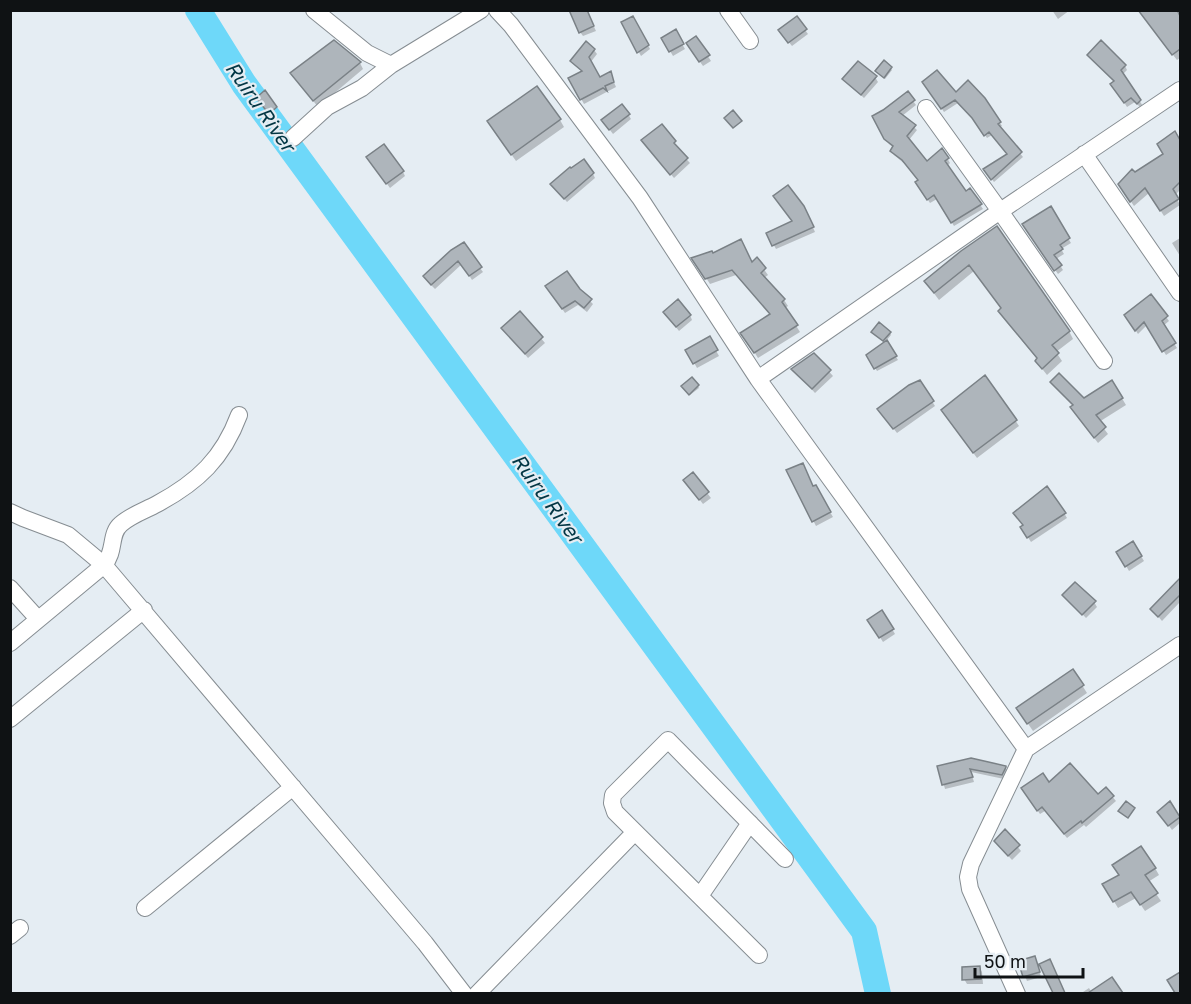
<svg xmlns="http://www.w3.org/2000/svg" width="1191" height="1004" font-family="'Golos Text',sans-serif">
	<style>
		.shadow { fill: #0003 }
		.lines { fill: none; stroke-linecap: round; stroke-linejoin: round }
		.river { stroke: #6ed8f9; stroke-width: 26 }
		.building { fill: #aeb5bb; stroke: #7a8186; stroke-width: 1.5 }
		.street-casing { stroke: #868d92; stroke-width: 18 }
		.street { stroke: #fff; stroke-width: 16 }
		.labels { text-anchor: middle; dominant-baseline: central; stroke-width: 4.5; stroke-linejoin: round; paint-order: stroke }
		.water-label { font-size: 20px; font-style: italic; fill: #023644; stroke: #e5edf3 }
	</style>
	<rect width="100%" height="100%" fill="#e5edf3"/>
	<!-- shadow -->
	<path class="shadow" d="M586,10L596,31L583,36L580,32Z
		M1052,10H1070L1058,19Z
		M1175,11L1180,19V58L1177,60L1145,19Z
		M633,18L650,49L641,56L623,23Z
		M805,30L808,34L792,46L783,35Z
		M675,32L685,49L673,56L663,39Z
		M696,38L711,61L703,66L690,48Z
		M334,42L360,63L363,69L318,107L296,79Z
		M594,50L597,54L590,63L599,79L610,73L616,87L584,104L570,79L582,72L572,61Z
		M1088,55L1125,66L1127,70L1122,75L1143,106L1141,108L1135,102L1127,107L1115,88V82Z
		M884,62L892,70L885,79L878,73Z
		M875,77L878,82L864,98L844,79Z
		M924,82L955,94L984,99L1002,126L999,128L1023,157L994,182L987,173L1008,155L992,135L987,138L976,122L958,103L944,112Z
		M913,101L916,105L902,116L917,130L909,140L927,163L947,158L950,163L947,166L966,193L970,190L983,209L954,226L937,199L930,203L919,187V181L906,165L894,155L892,151L894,148L889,144L874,117Z
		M277,109L278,113L272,117L270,114Z
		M628,114L631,119L613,134L606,125Z
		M560,120L564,127L516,161L493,129Z
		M1174,134L1180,143V190L1175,195L1180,205L1164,216L1149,193L1134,206L1123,190L1135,174L1165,154Z
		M643,141L675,142L676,148L690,163L674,178Z
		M371,162L403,172L405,176L390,188Z
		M593,174L595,178L567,202L555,188Z
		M1050,209L1071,243L1061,249L1064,254L1056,259L1063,270L1058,274L1026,228Z
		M806,212L815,232L776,249L768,234L793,222Z
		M1180,238V256L1172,243Z
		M452,252L480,268L483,272L472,280L462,264L435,289L427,281Z
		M962,252L1069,331L1073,339L1056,352L1062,361L1047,375L1036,361L1038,360L1004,319L1000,311L1002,309L974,271L939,300L930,288L925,281Z
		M694,259L752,264L757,260L768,275L764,278L784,300L788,306L785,308L800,332L758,358L742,333L771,315L736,275L710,284Z
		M579,290L593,304L587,312L578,305L565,313L550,291Z
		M1151,296L1169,321L1163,326L1177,348L1166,355L1147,325L1138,334L1128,319Z
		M520,313L545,343L528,358L503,328Z
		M690,315L692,320L679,331L667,316Z
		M890,333L891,335L886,341L898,360L877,371L868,356L886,343L874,334Z
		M709,338L719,356L697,368L687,350Z
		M814,355L833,376L815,393L793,369Z
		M920,382L935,406L897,433L882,414Z
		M1052,382L1083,400L1112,382L1126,405L1099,422L1108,434L1098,443L1075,413L1074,406Z
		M698,386L699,388L690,395L684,388Z
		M946,416L1015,420L1019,426L977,458Z
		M788,471L813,488L815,487L833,517L816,526Z
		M693,475L711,498L703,504L688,485Z
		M1064,513L1067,518L1031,542L1022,528Z
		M1133,543L1144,561L1129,571L1118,552Z
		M1180,581V602L1162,621L1152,609Z
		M1064,595L1094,602L1097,607L1086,618Z
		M882,612L895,634L883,642L869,620Z
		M1073,671L1087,693L1033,731L1022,715Z
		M939,767H1005L1007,771L1004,779L971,772L974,782L945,789Z
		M1049,784L1098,796L1106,789L1116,801L1086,827L1084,825L1067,838L1045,811L1040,814L1025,793Z
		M1170,803L1180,817V823L1172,830L1162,816Z
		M1005,831L1021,851L1012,860L995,841Z
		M1155,868L1159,875L1148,882L1161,901L1145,911L1136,898L1118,908L1104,885Z
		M1037,962L1041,977L1027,981L1025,976Z
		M980,968L982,972L983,984H967L964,979Z
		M1112,979L1121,994H1080L1089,988L1092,993Z"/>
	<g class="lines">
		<!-- river -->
		<path class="river" d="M198,10L244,84L864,931L878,994"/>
	</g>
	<!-- building -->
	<path class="building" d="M569,10H587L594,26L579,33Z
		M1138,10H1177L1180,16V49L1172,55Z
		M633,16L649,45L637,53L621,22Z
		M797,16L807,29L788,43L778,30Z
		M676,29L684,44L669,52L661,38Z
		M696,36L710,55L699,62L686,43Z
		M334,40L361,62L313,101L290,73Z
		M1101,40L1126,65L1121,70L1141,100L1137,104L1131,98L1124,103L1110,84L1114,81L1087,55Z
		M586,41L595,49L589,57L600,77L611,71L614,82L605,86L607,91L603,88L580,100L568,78L582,71L570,61Z
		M884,60L892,67L884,78L875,71Z
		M858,61L877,76L861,95L842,79Z
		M937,70L956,92L968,80L985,98L1001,122L998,124L1022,152L991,180L983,169L1007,154L989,132L984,136L972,118L955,100L941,109L922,82Z
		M537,86L561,119L511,155L487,121Z
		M265,90L277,107L269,114L256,98Z
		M908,91L915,100L899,112L916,125L907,136L927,161L942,148L949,158L945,161L966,191L970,188L982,204L951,223L934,195L927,200L915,182L918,180L902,160L890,151L893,146L884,139L872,116L883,110Z
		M622,104L630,114L609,130L601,120Z
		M733,110L742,121L733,128L724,118Z
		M662,124L676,141L674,143L688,158L670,175L641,140Z
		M1175,131L1180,140V182L1173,189L1179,199L1160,211L1145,188L1130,202L1118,184L1132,169L1135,172L1163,154L1157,144Z
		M384,144L404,171L386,184L366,157Z
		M584,159L594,173L564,199L550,184L570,167L571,168Z
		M788,185L804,206L814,227L772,246L766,233L792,221L773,196Z
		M1051,206L1070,238L1060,245L1063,249L1054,255L1062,265L1054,271L1022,224Z
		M997,226L1070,331L1052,345L1059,353L1042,369L1035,361L1037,358L998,311L1001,308L969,265L934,293L924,281L961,251Z
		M741,239L752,262L757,257L766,268L761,273L785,299L782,302L798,325L754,353L740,333L770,314L732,270L705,279L691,258L712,251L713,253Z
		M464,242L482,267L469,276L458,261L431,285L423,276L451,250Z
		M567,271L580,289L592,299L584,308L575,301L562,309L545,286Z
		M1151,294L1168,316L1162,321L1176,343L1162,352L1144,322L1135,331L1124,315Z
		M678,299L691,315L676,327L663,312Z
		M520,311L543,337L525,354L501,328Z
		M879,322L891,332L883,341L871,332Z
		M710,336L718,350L693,364L685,350Z
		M887,340L897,356L874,369L866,355Z
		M814,353L831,370L812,389L791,369Z
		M1059,373L1084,398L1112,380L1123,398L1096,415L1106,427L1094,438L1070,407L1073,405L1050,382Z
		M985,375L1017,420L973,453L941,410Z
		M692,377L699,385L689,395L681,386Z
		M920,380L934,401L893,429L877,409L909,385Z
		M803,463L813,486L816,485L831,512L812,522L786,470Z
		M693,472L709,492L699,500L683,480Z
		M1047,486L1066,513L1027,538L1020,527L1023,525L1013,513Z
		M1133,541L1142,556L1125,567L1116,552Z
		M1180,578V595L1158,617L1150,609Z
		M1075,582L1096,601L1082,615L1062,595Z
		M882,610L894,629L879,638L867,620Z
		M1073,669L1084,685L1027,724L1016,708Z
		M971,758L1006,766V767L1002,775L970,769L973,777L942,785L937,766Z
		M1070,763L1098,794L1106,787L1114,796L1082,823L1081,821L1064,834L1042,807L1037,811L1021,788L1043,773L1049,782Z
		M1126,801L1135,808L1128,818L1118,811Z
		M1170,801L1180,817L1168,826L1157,812Z
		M1005,829L1020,845L1008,856L994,841Z
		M1141,846L1156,868L1145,875L1158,893L1140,905L1131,892L1113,902L1102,884L1119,875L1112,865Z
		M1035,956L1040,972L1023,977L1018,961Z
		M1050,959L1065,993H1053L1039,964Z
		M980,966L981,979L962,980V967Z
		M1180,972V993H1175L1167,980Z
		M1112,977L1123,993H1088Z"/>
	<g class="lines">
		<defs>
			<path id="street" d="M314,10L367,53L391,65L481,10
				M497,10L511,25L640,198L758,379L1026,749
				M728,10L750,41
				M926,108L1000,211L1104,361
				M293,138L327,107L362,88L391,65
				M1084,154L1180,293
				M758,379L990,218L1180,90
				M10,512L23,518L68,535L104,565C116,551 109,534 121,524C131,515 146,510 157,504C198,482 223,458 239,415
				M10,588L38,619
				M10,643L104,565L425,943L464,994
				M10,719L144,610
				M700,896L750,823
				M145,908L293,787
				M10,936L20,928
				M759,955L615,812L612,803L613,795L668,740L785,859
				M477,994L635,832
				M1017,994L970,889L968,877L971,864L1026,749L1180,645"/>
		</defs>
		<!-- street casing -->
		<use href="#street" class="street-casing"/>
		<!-- street -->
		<use href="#street" class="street"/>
	</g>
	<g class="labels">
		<!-- water labels -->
		<g class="water-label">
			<text transform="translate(261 106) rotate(55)">Ruiru River</text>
			<text transform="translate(548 498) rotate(54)">Ruiru River</text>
		</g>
	</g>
	<!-- border -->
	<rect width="1191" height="1004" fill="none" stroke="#0f1214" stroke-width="24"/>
	<!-- scale -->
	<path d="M975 968v9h108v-9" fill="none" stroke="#0f1214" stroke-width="3"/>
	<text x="984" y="968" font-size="18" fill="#0f1214" stroke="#e5edf3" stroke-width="4.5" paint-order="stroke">50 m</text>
</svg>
